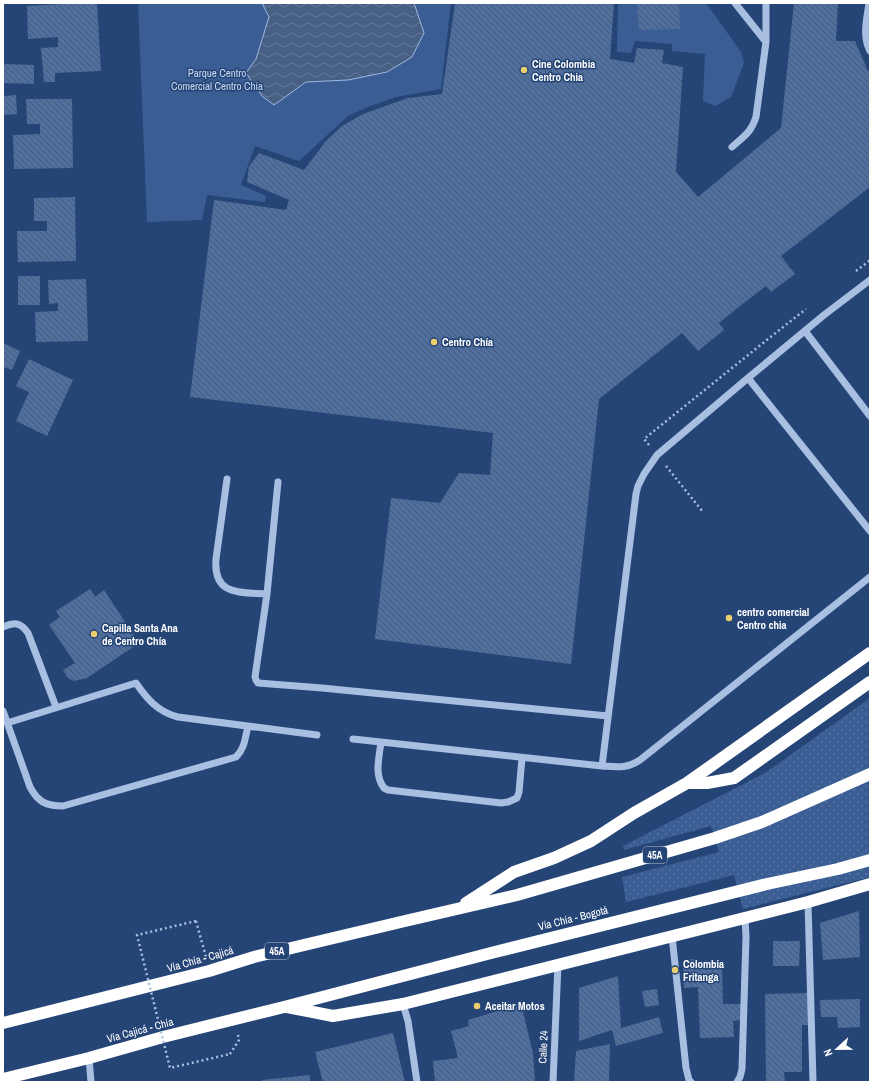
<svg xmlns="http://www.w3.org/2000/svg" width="873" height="1085" font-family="'Archivo Narrow',sans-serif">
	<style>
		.grass { fill: url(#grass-dots) }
		.green { fill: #3a5d94 }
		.water { fill: url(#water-waves); stroke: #9cb9e3 }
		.building { fill: url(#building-back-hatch) }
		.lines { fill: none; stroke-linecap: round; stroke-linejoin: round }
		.path { stroke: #a8bfe2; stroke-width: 2.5; stroke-dasharray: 2 3; stroke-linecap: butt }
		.minor { stroke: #a8bfe2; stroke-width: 7 }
		.highway { stroke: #fff; stroke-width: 12 }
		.path-bridge { stroke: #a8bfe2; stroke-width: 2.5; stroke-dasharray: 2 3; stroke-linecap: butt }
		.poi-dot { fill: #ebce6d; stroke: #264577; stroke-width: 1.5 }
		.labels { text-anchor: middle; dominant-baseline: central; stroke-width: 3; stroke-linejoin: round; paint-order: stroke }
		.shield { fill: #264577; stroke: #bec7d6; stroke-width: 1 }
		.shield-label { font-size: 10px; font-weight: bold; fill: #fff }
		.poi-label { font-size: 11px; font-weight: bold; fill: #fff; stroke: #264577; text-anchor: start }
		.park-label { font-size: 11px; fill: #cadaf2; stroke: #264577 }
		.street-label { font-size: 11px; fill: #fff; stroke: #264577 }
	</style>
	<defs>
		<pattern id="grass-dots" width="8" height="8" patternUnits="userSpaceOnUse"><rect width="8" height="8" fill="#3a5d94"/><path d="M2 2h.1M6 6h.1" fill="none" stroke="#5875a4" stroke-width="1.8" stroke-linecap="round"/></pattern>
		<pattern id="water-waves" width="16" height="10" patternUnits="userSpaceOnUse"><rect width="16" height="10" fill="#485f84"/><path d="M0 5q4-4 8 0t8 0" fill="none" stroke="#637796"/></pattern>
		<pattern id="building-back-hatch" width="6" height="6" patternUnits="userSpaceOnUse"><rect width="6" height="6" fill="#4f6fa0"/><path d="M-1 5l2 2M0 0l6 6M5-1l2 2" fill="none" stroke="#4d5a6e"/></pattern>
	</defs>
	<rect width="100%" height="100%" fill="#264577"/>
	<!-- grass -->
	<path class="grass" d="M870,698V877L743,909L734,875L626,902L622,877L719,852L711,826L624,850L623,846L765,773Z"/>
	<!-- green -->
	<path class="green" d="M138,3H451L441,89L396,97L370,106L348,116L299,161L255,146L241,185L266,196L265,202L207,195L202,220L147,222Z
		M618,3H706L741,52L744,63L731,97L715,106L703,101L705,54L672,51V44L635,41L631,53L617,52Z"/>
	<!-- water -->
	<path class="water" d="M262,3H414L424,33L412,57L387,72L348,80L306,82L274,105L262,96L246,73L256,59L269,17Z"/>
	<!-- building -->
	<path class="building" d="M79,3H97L101,71L55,73V82H44L41,48L58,47V37L28,39L27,6Z
		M455,3H614L610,59L634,63L637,48L664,50L662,63L683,67L676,172L698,197L781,128L794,3H838L836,41H855L868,71H870V187L781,256L795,274L771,292L766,286L740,306L719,323L724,330L698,351L682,333L599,399L571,664L375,639L391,498L440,503L459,473L490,475L493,433L190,397L214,200L286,210L289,200L247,182L249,166L259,153L304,170L326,141L342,126L363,114L408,98L442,94Z
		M637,3H679L680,29L639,30Z
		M3,64L34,65V84L3,83Z
		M16,95L17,114L3,115V96Z
		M26,99H72L73,168L14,169L13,135L40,134V124H27Z
		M75,197L76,261L18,262L17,231H47V221H34V198Z
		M18,276H40V305H18Z
		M86,279L88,341L36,342L35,312L58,311V303L49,304L48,280Z
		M3,343L20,351L12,370L3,367Z
		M29,359L73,380L47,436L16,421L29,392L16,386Z
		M90,589L95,597L104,590L139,643L87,678L74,681L68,678L63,670L75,663L49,625L60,617L56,611Z
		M859,911L860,957L823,960L820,923Z
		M773,941H800L799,966H773Z
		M697,959L698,968H722L723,1004H741L742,1020L733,1021L734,1037L700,1038L698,987L684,988L683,960Z
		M618,976L621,1028L659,1017L663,1033L616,1046L612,1030L579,1041V988Z
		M657,989L659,1005L645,1007L642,991Z
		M810,993V1025H802V1072H784L785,1082H766L765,994Z
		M860,999V1027L838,1028L837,1017H821L820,1000Z
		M521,1004L533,1053L535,1082H435L433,1061L458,1058L451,1031L469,1026L468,1020Z
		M393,1033L405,1082H323L315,1052Z
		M610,1044L609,1082H574L576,1051Z
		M310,1075V1082H263L262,1080Z"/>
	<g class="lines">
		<!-- path -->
		<path class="path" d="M856,271L869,261L870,262
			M649,445L644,439L768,339L806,309
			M666,466L703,512
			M196,921L206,957
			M230,1054L239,1040L238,1035"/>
		<!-- minor -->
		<path class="minor" d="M869,3C867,19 862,36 870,51
			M766,42V3
			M732,147C744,136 751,133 756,117L766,42L735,3
			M805,331L870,416
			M748,378L870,531
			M227,479L216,559C213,596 240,592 267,594
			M278,482L267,594L255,677L256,680L258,683L322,688L608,716
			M3,627C15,622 20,622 28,633L56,707
			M3,711L30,787C38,802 46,806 63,806L236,757C245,748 245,738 248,726
			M7,723L136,683C147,699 158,712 178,717L317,735
			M353,739L602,766C617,767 626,769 640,760L870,577
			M381,742C379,758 374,775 384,788L388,790L501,803L508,802L517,798L519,792L522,758
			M602,766L636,494L638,486L644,474L657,455L748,378L824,315L870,280
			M808,902L813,1082
			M672,936L686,1068L689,1080L691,1082
			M403,1004L408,1021L417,1082
			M89,1058L91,1082
			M553,1082L558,964
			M737,1082L740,1077L742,1069L746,937L745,918"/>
		<!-- highway -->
		<path class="highway" d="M687,783H707L734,778L870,682
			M466,903L514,872L554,858L591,841L634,813L687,783L870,653
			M287,1007L333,1016L403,1004L808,902L870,884
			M3,1023L209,971L254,957L405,921L517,895L715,838L762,822L870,774
			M3,1079L89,1058L163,1037L284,1007L491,953L767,884L838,869L870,860"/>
		<!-- path-bridge -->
		<path class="path-bridge" d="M196,921L137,935L170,1068L230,1054"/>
	</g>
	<!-- markers -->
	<g class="poi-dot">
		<circle cx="524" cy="70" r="4"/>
		<circle cx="434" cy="342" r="4"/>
		<circle cx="729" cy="618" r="4"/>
		<circle cx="94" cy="634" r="4"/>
		<circle cx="675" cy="970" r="4"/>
		<circle cx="477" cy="1006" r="4"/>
	</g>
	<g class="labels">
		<!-- shield labels -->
		<g class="shield">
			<rect x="643" y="847" width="24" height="16" rx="3"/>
			<rect x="265" y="943" width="24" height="16" rx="3"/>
		</g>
		<g class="shield-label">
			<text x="655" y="855">45A</text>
			<text x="277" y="951">45A</text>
		</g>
		<!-- poi labels -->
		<g class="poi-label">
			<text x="532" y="64">Cine Colombia<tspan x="532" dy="13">Centro Chia</tspan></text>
			<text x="442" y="342">Centro Chía</text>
			<text x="737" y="612">centro comercial<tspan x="737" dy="13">Centro chia</tspan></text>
			<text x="102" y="628">Capilla Santa Ana<tspan x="102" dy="13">de Centro Chía</tspan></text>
			<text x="683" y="964">Colombia<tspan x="683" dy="13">Fritanga</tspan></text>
			<text x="485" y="1006">Aceitar Motos</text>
		</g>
		<!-- park labels -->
		<g class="park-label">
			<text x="217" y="73">Parque Centro<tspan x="217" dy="13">Comercial Centro Chía</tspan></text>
		</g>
		<!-- street labels -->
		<g class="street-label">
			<text transform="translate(573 918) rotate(-14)">Vía Chía - Bogotá</text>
			<text transform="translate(200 959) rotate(-16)">Vía Chía - Cajicá</text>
			<text transform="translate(140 1030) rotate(-15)">Vía Cajicá - Chía</text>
			<text transform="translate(543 1047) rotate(-87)">Calle 24</text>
		</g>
	</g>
	<!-- border -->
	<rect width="873" height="1085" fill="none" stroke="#ffffff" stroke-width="8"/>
	<!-- north arrow -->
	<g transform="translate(837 1049) rotate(248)" stroke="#264577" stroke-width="3" paint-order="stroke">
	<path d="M0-3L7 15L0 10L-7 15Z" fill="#ffffff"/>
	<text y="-6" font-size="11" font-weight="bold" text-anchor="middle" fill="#ffffff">N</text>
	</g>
</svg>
